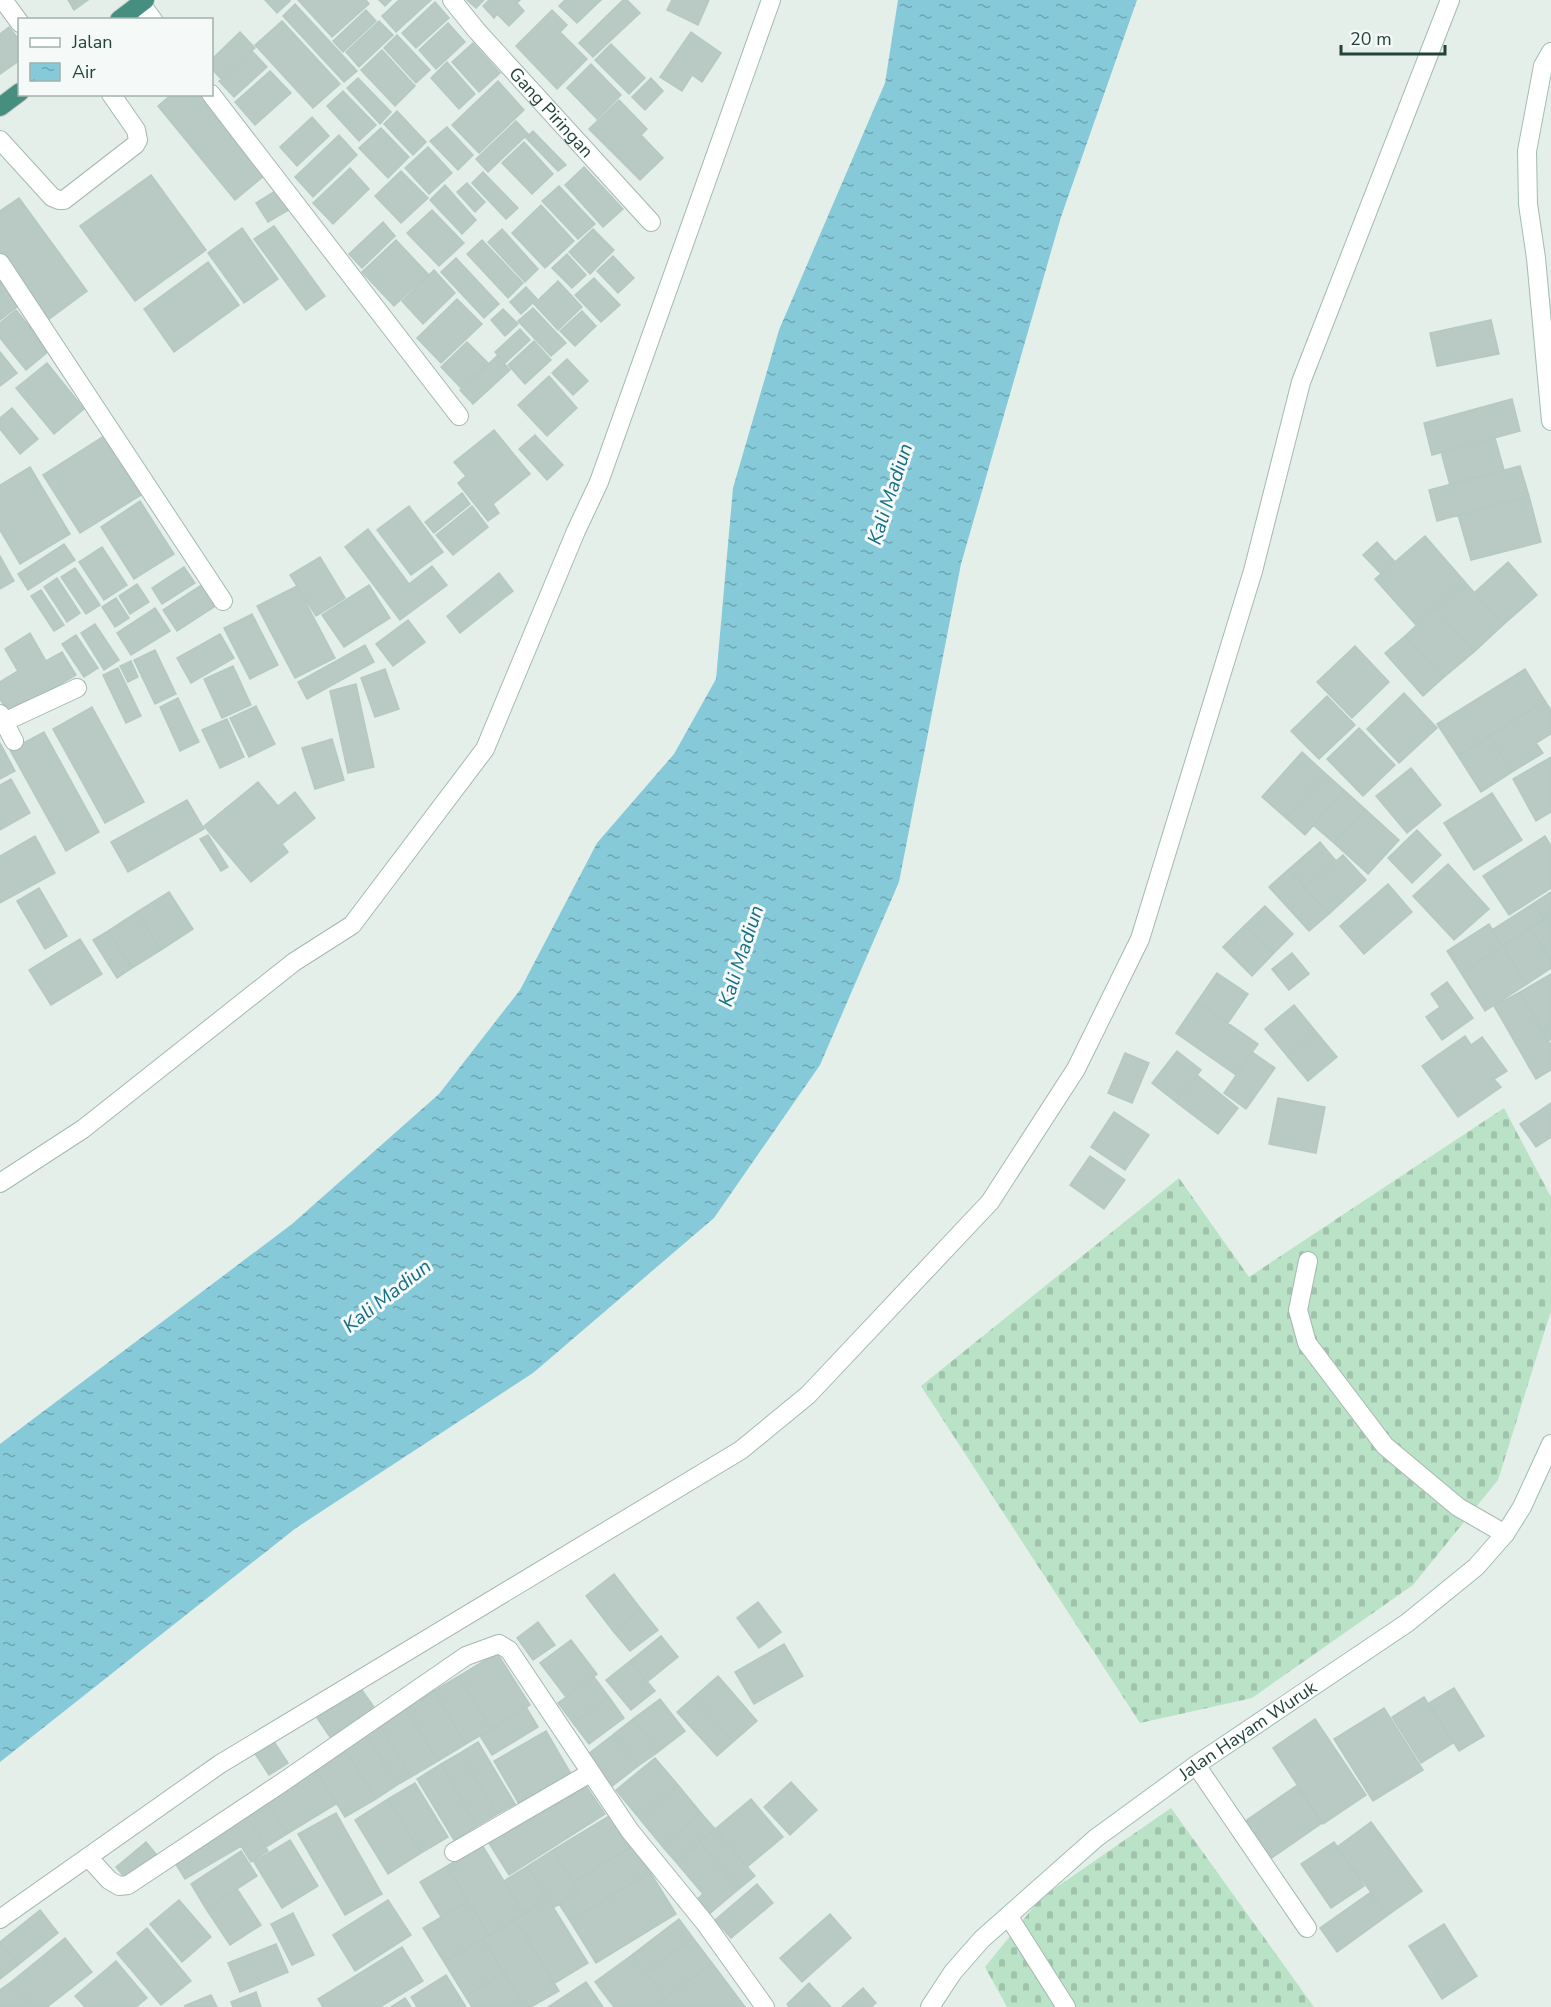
<svg xmlns="http://www.w3.org/2000/svg" width="1551" height="2007" font-family="'Nunito Sans',sans-serif">
	<style>
		.cemetery { fill: url(#cemetery-stones) }
		.water { fill: url(#water-ripples) }
		.building { fill: #b8cac3; stroke: #b5c9c2; stroke-width: 1.5 }
		.lines { fill: none; stroke-linecap: round; stroke-linejoin: round }
		.service-casing { stroke: #a6b8b2; stroke-width: 20 }
		.minor-casing { stroke: #a6b8b2; stroke-width: 20 }
		.secondary-casing { stroke: #a1bcb3; stroke-width: 20 }
		.trunk-casing { stroke: #c1cac8; stroke-width: 20 }
		.service { stroke: #fff; stroke-width: 18 }
		.minor { stroke: #fff; stroke-width: 18 }
		.secondary { stroke: #fff; stroke-width: 18 }
		.trunk { stroke: #468e80; stroke-width: 18 }
		.labels { text-anchor: middle; dominant-baseline: central; stroke-width: 6; stroke-linejoin: round; paint-order: stroke }
		.street-label { font-size: 18px; fill: #21433b; stroke: #f5faf8 }
		.water-label { font-size: 20px; font-style: italic; fill: #146e86; stroke: #f5faf8 }
	</style>
	<defs>
		<pattern id="cemetery-stones" width="16" height="16" patternUnits="userSpaceOnUse" patternTransform="scale(1.5)"><rect width="16" height="16" fill="#bae2c7"/><path d="M2 7V4a2 2 0 0 1 4 0v3zM10 15v-3a2 2 0 0 1 4 0v3z" fill="#a0c3ac"/></pattern>
		<pattern id="water-ripples" width="26" height="14" patternUnits="userSpaceOnUse" patternTransform="scale(1.5)"><rect width="26" height="14" fill="#86c9d9"/><path d="M2 4q2-2 4 0t4 0M15 11q2-2 4 0t4 0" fill="none" stroke="#6da5b1"/></pattern>
	</defs>
	<rect width="100%" height="100%" fill="#e4efea"/>
	<!-- cemetery -->
	<path class="cemetery" d="M1504,1108L1551,1197V1311L1498,1480L1413,1585L1252,1698L1140,1723L921,1386L1179,1178L1249,1277Z
		M1171,1808L1314,2007H1007L985,1967L1041,1898Z"/>
	<!-- water -->
	<path class="water" d="M898,0H1137L1061,217L961,564L899,882L820,1065L714,1218L533,1373L296,1528L0,1762V1444L292,1224L439,1094L520,990L597,843L674,754L716,679L733,488L779,330L885,83Z"/>
	<!-- building -->
	<path class="building" d="M68,0H88L74,10Z
		M265,0H288L290,1L277,13Z
		M298,0H366L369,4L332,37Z
		M379,0H391L385,6Z
		M399,0H431L396,32L382,16Z
		M467,0H484L476,8Z
		M489,0H520L517,3L524,11L509,26L497,14L494,18L483,6Z
		M565,0H601L577,23L559,6Z
		M623,0H627L640,13L593,57L579,43Z
		M672,0H709L698,25L667,10Z
		M435,2L449,18L416,48L402,33Z
		M295,4L357,71L344,82L283,16Z
		M366,10L376,21L343,52L333,41Z
		M552,10L567,25L560,32L587,59L557,89L516,46Z
		M282,21L340,84L313,108L255,45Z
		M379,21L393,35L359,67L346,52Z
		M448,23L465,42L436,69L419,50Z
		M9,27L20,41V60L0,74V34Z
		M240,32L255,48L221,79L212,69V59Z
		M691,32L721,53L702,82L692,75L682,91L660,77Z
		M397,35L430,70L416,83L384,48Z
		M473,43L500,73L479,92L452,62Z
		M611,44L645,78L629,94L595,60Z
		M382,50L415,86L395,106L361,70Z
		M252,51L267,67L234,97L219,81Z
		M447,62L475,94L459,109L431,78Z
		M591,64L621,95L597,119L567,88Z
		M270,71L291,93L255,125L235,102Z
		M358,78L391,112L380,124L347,88Z
		M651,78L663,91L645,110L632,97Z
		M498,81L524,110L479,153L452,125Z
		M343,91L376,125L359,141L327,106Z
		M172,94H199L265,175L235,200L158,106Z
		M619,100L647,129L641,135L663,158L640,180L589,129Z
		M397,111L426,142L413,155L384,124Z
		M312,117L329,136L297,166L280,147Z
		M516,121L528,134L488,172L476,159Z
		M447,127L473,155L458,170L430,141Z
		M381,128L409,157L388,178L359,148Z
		M533,131L566,165L558,171L526,138Z
		M339,135L357,155L313,197L295,177Z
		M524,142L553,174L532,194L502,163Z
		M428,147L452,173L429,194L405,168Z
		M584,167L623,209L603,227L565,185Z
		M350,168L369,189L333,224L313,203Z
		M401,171L428,198L401,223L375,196Z
		M483,172L518,208L506,219L472,183Z
		M151,175L206,250L135,301L80,226Z
		M467,183L485,202L475,212L457,192Z
		M445,185L476,220L462,234L430,200Z
		M559,186L595,224L578,239L542,201Z
		M280,188L292,208L268,222L256,203Z
		M19,198L87,291L48,320L0,256V211Z
		M541,205L574,241L545,268L512,233Z
		M432,210L464,243L439,266L407,233Z
		M383,222L395,236L362,268L349,254Z
		M274,226L325,296L306,310L254,239Z
		M242,228L278,279L244,303L208,253Z
		M502,229L538,269L525,282L488,242Z
		M593,229L614,250L590,274L569,252Z
		M396,240L428,274L394,306L362,272Z
		M482,240L523,283L508,298L467,254Z
		M567,254L586,275L572,288L552,268Z
		M613,256L634,278L618,293L597,271Z
		M456,258L499,304L484,318L441,272Z
		M208,262L239,305L174,352L144,309Z
		M434,270L455,293L423,324L402,301Z
		M594,278L620,305L601,322L575,295Z
		M0,281L18,306L0,320Z
		M558,281L582,307L558,330L534,304Z
		M526,287L537,299L521,314L510,302Z
		M457,299L482,324L441,363L417,338Z
		M533,308L566,343L551,356L518,321Z
		M503,309L518,324L505,336L491,320Z
		M16,310L49,351L26,370L0,338V323Z
		M582,311L596,326L575,346L560,331Z
		M1491,320L1499,354L1437,366L1430,333Z
		M520,329L530,340L505,363L495,352Z
		M534,341L551,360L525,384L508,365Z
		M467,342L488,363L461,388L441,367Z
		M0,352L17,373L0,386Z
		M497,356L510,370L473,404L460,390Z
		M567,359L588,381L573,395L552,373Z
		M47,363L84,409L54,434L16,388Z
		M549,376L577,408L547,436L518,405Z
		M1512,399L1520,431L1432,455L1424,423Z
		M12,408L38,439L20,454L0,429V418Z
		M494,430L530,474L493,504L499,513L488,521L458,483L466,476L454,462Z
		M535,435L563,465L547,480L519,449Z
		M104,436L141,495L80,533L43,475Z
		M1495,438L1504,470L1450,485L1441,452Z
		M1520,466L1529,496L1437,521L1429,490Z
		M30,467L70,534L20,564L0,530V485Z
		M462,493L470,504L434,533L425,522Z
		M1529,496L1541,542L1471,560L1458,515Z
		M140,501L174,554L134,579L101,527Z
		M409,506L443,552L411,575L377,530Z
		M472,506L488,527L453,555L436,535Z
		M368,529L409,584L432,566L447,585L400,620L345,547Z
		M1425,536L1465,582L1416,625L1375,579Z
		M1377,542L1395,562L1381,574L1363,555Z
		M64,544L75,560L28,590L18,574Z
		M102,547L127,585L104,600L79,562Z
		M0,556L14,581L0,589Z
		M320,557L345,598L316,616L290,575Z
		M1508,562L1537,595L1503,625L1475,592Z
		M184,567L195,583L162,604L152,588Z
		M75,568L100,605L86,614L61,577Z
		M499,573L513,591L460,633L447,616Z
		M57,578L80,613L67,622L44,587Z
		M1465,582L1503,625L1474,652L1435,608Z
		M137,584L149,602L130,614L119,596Z
		M203,584L217,605L177,631L163,610Z
		M369,585L390,618L344,647L322,615Z
		M297,586L335,658L295,678L257,606Z
		M41,590L64,625L54,631L31,596Z
		M116,598L129,618L115,627L102,607Z
		M155,608L170,631L131,655L117,633Z
		M1435,608L1474,652L1443,678L1405,636Z
		M252,614L278,665L250,679L224,628Z
		M408,620L425,642L393,666L376,644Z
		M95,624L119,660L104,670L81,633Z
		M30,633L46,661L62,652L76,675L9,714L0,699V682L18,671L5,649Z
		M220,634L234,658L191,683L177,658Z
		M76,635L98,668L84,677L62,644Z
		M1405,636L1443,678L1423,696L1385,653Z
		M365,645L374,662L307,699L298,682Z
		M1355,646L1389,682L1352,718L1317,682Z
		M155,650L176,694L155,704L134,660Z
		M131,661L138,677L128,682L120,666Z
		M233,666L251,705L222,718L204,679Z
		M118,668L141,716L126,723L103,675Z
		M385,669L399,709L375,717L361,678Z
		M1525,669L1545,701L1458,756L1437,724Z
		M356,684L374,767L348,773L330,691Z
		M1404,693L1437,728L1399,763L1367,729Z
		M1327,696L1355,725L1319,759L1291,731Z
		M178,698L199,742L180,751L160,707Z
		M1545,701L1551,710V734L1536,743L1543,753L1512,772L1489,736Z
		M256,706L275,744L249,757L230,718Z
		M92,707L144,802L105,823L53,729Z
		M227,719L244,757L220,768L202,730Z
		M1359,728L1395,765L1363,796L1327,759Z
		M44,732L99,832L66,851L10,750Z
		M1489,736L1512,772L1481,792L1458,756Z
		M332,739L344,780L315,789L302,748Z
		M0,743L15,771L0,779Z
		M1302,752L1326,774L1286,818L1262,797Z
		M1551,757V812L1536,821L1513,779Z
		M1411,768L1441,805L1407,833L1376,796Z
		M1326,774L1344,790L1305,835L1286,818Z
		M11,779L30,813L0,830V785Z
		M258,782L278,806L295,792L315,818L282,844L288,852L251,882L204,826Z
		M1344,790L1365,809L1334,843L1313,825Z
		M1492,793L1522,840L1474,870L1444,823Z
		M187,800L204,829L128,872L111,842Z
		M1365,809L1399,840L1368,874L1334,843Z
		M1417,830L1441,855L1412,883L1388,858Z
		M208,835L228,867L221,871L200,839Z
		M35,836L55,873L0,903V856Z
		M1545,836L1551,846V888L1509,915L1483,876Z
		M1320,842L1336,861L1305,888L1289,869Z
		M1343,855L1366,880L1329,914L1305,888Z
		M1448,864L1489,909L1454,940L1413,896Z
		M1289,869L1329,914L1309,931L1269,887Z
		M1388,884L1412,912L1364,954L1340,926Z
		M39,888L67,936L45,949L17,901Z
		M169,892L193,929L161,950L137,912Z
		M1551,892V915L1544,919L1534,903Z
		M1534,903L1544,919L1502,946L1492,930Z
		M1265,906L1293,934L1274,953L1245,925Z
		M137,912L161,950L132,968L108,931Z
		M1551,915V960L1530,928Z
		M1489,924L1502,946L1461,973L1447,951Z
		M1245,925L1274,953L1252,976L1223,947Z
		M1530,928L1551,960V968L1527,984L1502,946Z
		M108,931L132,968L117,978L93,940Z
		M80,939L102,974L51,1005L29,970Z
		M1502,946L1527,984L1485,1011L1461,973Z
		M1292,953L1309,974L1289,990L1272,969Z
		M1217,973L1248,994L1228,1023L1197,1002Z
		M1551,974V1039L1548,1041L1520,992Z
		M1447,982L1473,1018L1442,1040L1426,1017L1440,1007L1431,994Z
		M1520,992L1551,1045V1070L1536,1079L1494,1006Z
		M1197,1002L1258,1044L1236,1075L1176,1033Z
		M1294,1005L1317,1033L1288,1057L1265,1029Z
		M1317,1033L1337,1057L1308,1081L1288,1057Z
		M1465,1036L1471,1045L1482,1037L1507,1071L1494,1079L1501,1087L1458,1117L1422,1066Z
		M1177,1051L1201,1070L1176,1102L1152,1083Z
		M1252,1052L1275,1068L1246,1109L1224,1093Z
		M1125,1053L1149,1063L1132,1103L1108,1093Z
		M1197,1075L1238,1108L1218,1134L1176,1102Z
		M1278,1098L1325,1107L1316,1153L1269,1144Z
		M1551,1103V1137L1536,1147L1520,1124Z
		M1114,1112L1149,1135L1125,1170L1091,1147Z
		M1090,1156L1125,1180L1104,1209L1070,1185Z
		M614,1574L641,1609L613,1631L586,1596Z
		M758,1602L781,1632L759,1648L737,1618Z
		M641,1609L658,1630L630,1651L613,1631Z
		M538,1622L555,1645L533,1660L517,1638Z
		M661,1636L678,1657L647,1682L630,1661Z
		M571,1640L597,1674L566,1697L540,1663Z
		M784,1644L803,1676L754,1704L735,1672Z
		M497,1653L530,1705L491,1729L459,1676Z
		M630,1661L655,1691L631,1710L606,1680Z
		M459,1676L491,1729L466,1744L434,1691Z
		M718,1676L757,1721L733,1742L694,1697Z
		M594,1677L609,1697L573,1723L558,1703Z
		M359,1686L374,1707L330,1737L315,1715Z
		M1454,1688L1484,1736L1459,1751L1429,1703Z
		M434,1691L466,1744L438,1761L406,1708Z
		M609,1697L624,1718L589,1744L573,1723Z
		M694,1697L733,1742L717,1756L677,1712Z
		M1424,1697L1453,1743L1421,1763L1392,1717Z
		M660,1699L685,1731L658,1752L633,1719Z
		M526,1707L538,1727L492,1755L480,1736Z
		M406,1708L438,1761L411,1777L379,1724Z
		M1384,1708L1423,1770L1373,1801L1334,1739Z
		M633,1719L658,1752L638,1766L614,1734Z
		M1315,1719L1366,1795L1323,1824L1273,1748Z
		M379,1724L411,1777L397,1785L365,1732Z
		M546,1731L574,1779L522,1809L494,1761Z
		M365,1732L397,1785L376,1799L343,1746Z
		M614,1734L638,1766L611,1787L587,1755Z
		M271,1737L288,1763L269,1775L252,1749Z
		M478,1742L515,1804L497,1814L460,1753Z
		M343,1746L376,1799L345,1817L312,1764Z
		M460,1753L497,1814L477,1826L441,1764Z
		M655,1758L678,1785L639,1818L616,1790Z
		M441,1764L477,1826L454,1840L417,1779Z
		M316,1771L336,1804L287,1834L266,1801Z
		M582,1780L605,1814L509,1875L487,1840Z
		M791,1782L817,1810L790,1835L764,1807Z
		M415,1783L448,1837L421,1853L388,1799Z
		M678,1785L701,1813L662,1846L639,1818Z
		M1296,1786L1322,1823L1270,1859L1244,1822Z
		M388,1799L421,1853L388,1874L355,1820Z
		M751,1799L783,1837L747,1867L715,1829Z
		M266,1801L287,1834L266,1847L245,1813Z
		M245,1813L268,1851L251,1862L241,1846L185,1879L172,1858Z
		M336,1813L382,1894L345,1915L298,1834Z
		M614,1813L634,1845L573,1882L553,1850Z
		M701,1813L715,1829L676,1862L662,1846Z
		M1371,1822L1422,1891L1388,1915L1337,1847Z
		M715,1829L755,1876L739,1889L699,1842Z
		M290,1840L318,1886L282,1908L254,1862Z
		M146,1842L160,1859L129,1883L116,1867Z
		M699,1842L739,1889L708,1915L695,1901L703,1894L676,1862Z
		M1334,1842L1364,1886L1331,1908L1301,1864Z
		M482,1845L524,1914L489,1935L447,1866Z
		M634,1845L650,1872L570,1921L559,1904L579,1892L573,1882Z
		M553,1850L579,1892L553,1908L528,1866Z
		M241,1851L257,1876L206,1909L191,1884Z
		M447,1866L468,1901L441,1917L420,1882Z
		M528,1866L548,1899L524,1914L504,1881Z
		M650,1872L676,1914L596,1963L570,1921Z
		M757,1884L773,1903L731,1938L715,1920Z
		M237,1889L261,1925L230,1945L206,1909Z
		M1371,1892L1388,1915L1337,1952L1320,1928Z
		M548,1899L588,1963L555,1983L515,1919Z
		M179,1900L211,1937L182,1962L150,1924Z
		M388,1900L411,1935L355,1971L333,1935Z
		M468,1901L489,1935L444,1962L423,1928Z
		M40,1910L58,1933L18,1965L0,1942Z
		M293,1913L314,1955L292,1965L271,1924Z
		M830,1914L851,1938L802,1982L780,1958Z
		M515,1919L559,1991L531,2007H525L483,1939Z
		M679,1919L693,1938L646,1973L632,1955Z
		M1444,1924L1477,1976L1442,1999L1409,1946Z
		M147,1928L191,1981L161,2005L117,1953Z
		M65,1938L92,1972L47,2007H32L11,1982Z
		M693,1938L712,1963L665,1998L646,1973Z
		M483,1939L504,1972L465,1996L444,1962Z
		M0,1942L18,1965L0,1979Z
		M276,1944L288,1972L240,1992L228,1963Z
		M402,1947L423,1981L380,2007H323L318,1999Z
		M632,1955L665,1998L653,2007H614L595,1982Z
		M116,1961L147,1998L136,2007H85L75,1996Z
		M712,1963L745,2007H653L665,1998Z
		M504,1972L525,2007H472L465,1996Z
		M446,1975L466,2007H417L411,1997Z
		M11,1982L32,2007H0V1990Z
		M586,1982L603,2007H548Z
		M809,1983L831,2007H789L787,2004Z
		M863,1988L876,2003L871,2007H842Z
		M256,1992L261,2007H233L231,2002Z
		M211,1995L217,2007L184,2006Z
		M405,1998L411,2007H391Z"/>
	<g class="lines">
		<defs>
			<path id="service" d="M3,0L20,23
				M0,140L52,197L59,200H64L135,145L138,140L136,130L111,94
				M454,1852L590,1773
				M1009,1917L1066,2007"/>
			<g id="minor">
				<path id="s1" d="M452,0L477,31L651,222"/>
				<path d="M141,4L153,20"/>
				<path d="M211,94L459,416"/>
				<path d="M0,263L223,601"/>
				<path d="M0,714L14,741"/>
				<path d="M4,722L77,688"/>
				<path d="M0,1183L83,1129L294,962L352,925L485,749L576,531L599,482L771,0"/>
				<path d="M1308,1261L1298,1310L1307,1343L1385,1446L1458,1507L1505,1534"/>
				<path d="M1196,1765L1307,1928"/>
				<path d="M88,1857L109,1880L119,1886L128,1885L283,1782L466,1656L499,1644L509,1650L630,1831L705,1923L765,2007"/>
				<path d="M0,1919L220,1764L741,1450L808,1395L990,1202L1076,1069L1140,939L1253,571L1301,382L1450,0"/>
			</g>
			<g id="secondary">
				<path d="M1551,52L1543,66L1527,151L1528,204L1536,258L1551,421"/>
				<path id="s2" d="M930,2007L953,1972L982,1939L1096,1838L1196,1765L1407,1623L1476,1567L1505,1534L1522,1507L1551,1444"/>
			</g>
			<path id="trunk" d="M119,20L145,0
				M0,107L20,92"/>
		</defs>
		<!-- service casing -->
		<use href="#service" class="service-casing"/>
		<!-- minor casing -->
		<use href="#minor" class="minor-casing"/>
		<!-- secondary casing -->
		<use href="#secondary" class="secondary-casing"/>
		<!-- trunk casing -->
		<use href="#trunk" class="trunk-casing"/>
		<!-- service -->
		<use href="#service" class="service"/>
		<!-- minor -->
		<use href="#minor" class="minor"/>
		<!-- secondary -->
		<use href="#secondary" class="secondary"/>
		<!-- trunk -->
		<use href="#trunk" class="trunk"/>
	</g>
	<g class="labels">
		<!-- street labels -->
		<g class="street-label">
			<text stroke="none"><textPath href="#s1" startOffset="150">Gang Piringan</textPath></text>
			<text stroke="none"><textPath href="#s2" startOffset="424">Jalan Hayam Wuruk</textPath></text>
		</g>
		<!-- water labels -->
		<g class="water-label">
			<text transform="translate(890 494) rotate(-72)">Kali Madiun</text>
			<text transform="translate(741 956) rotate(-72)">Kali Madiun</text>
			<text transform="translate(387 1296) rotate(-38)">Kali Madiun</text>
		</g>
	</g>
	<!-- legend -->
	<rect x="18" y="18" width="195" height="78" fill="#f5faf8" stroke="#a0b1ac" stroke-width="1.5"/>
	<rect x="30" y="38" width="30" height="9" fill="#ffffff" stroke="#a0b1ac" stroke-width="1.5"/>
	<text x="72" y="48" font-size="18" fill="#21433b">Jalan</text>
	<rect x="30" y="63" width="30" height="18" fill="url(#water-ripples)" stroke="#a0b1ac" stroke-width="1.5"/>
	<text x="72" y="78" font-size="18" fill="#21433b">Air</text>
	<!-- scale -->
	<path d="M1341 45v9h104v-9" fill="none" stroke="#21433b" stroke-width="3"/>
	<text x="1350" y="45" font-size="18" fill="#21433b" stroke="#f5faf8" stroke-width="4.5" paint-order="stroke">20 m</text>
</svg>
